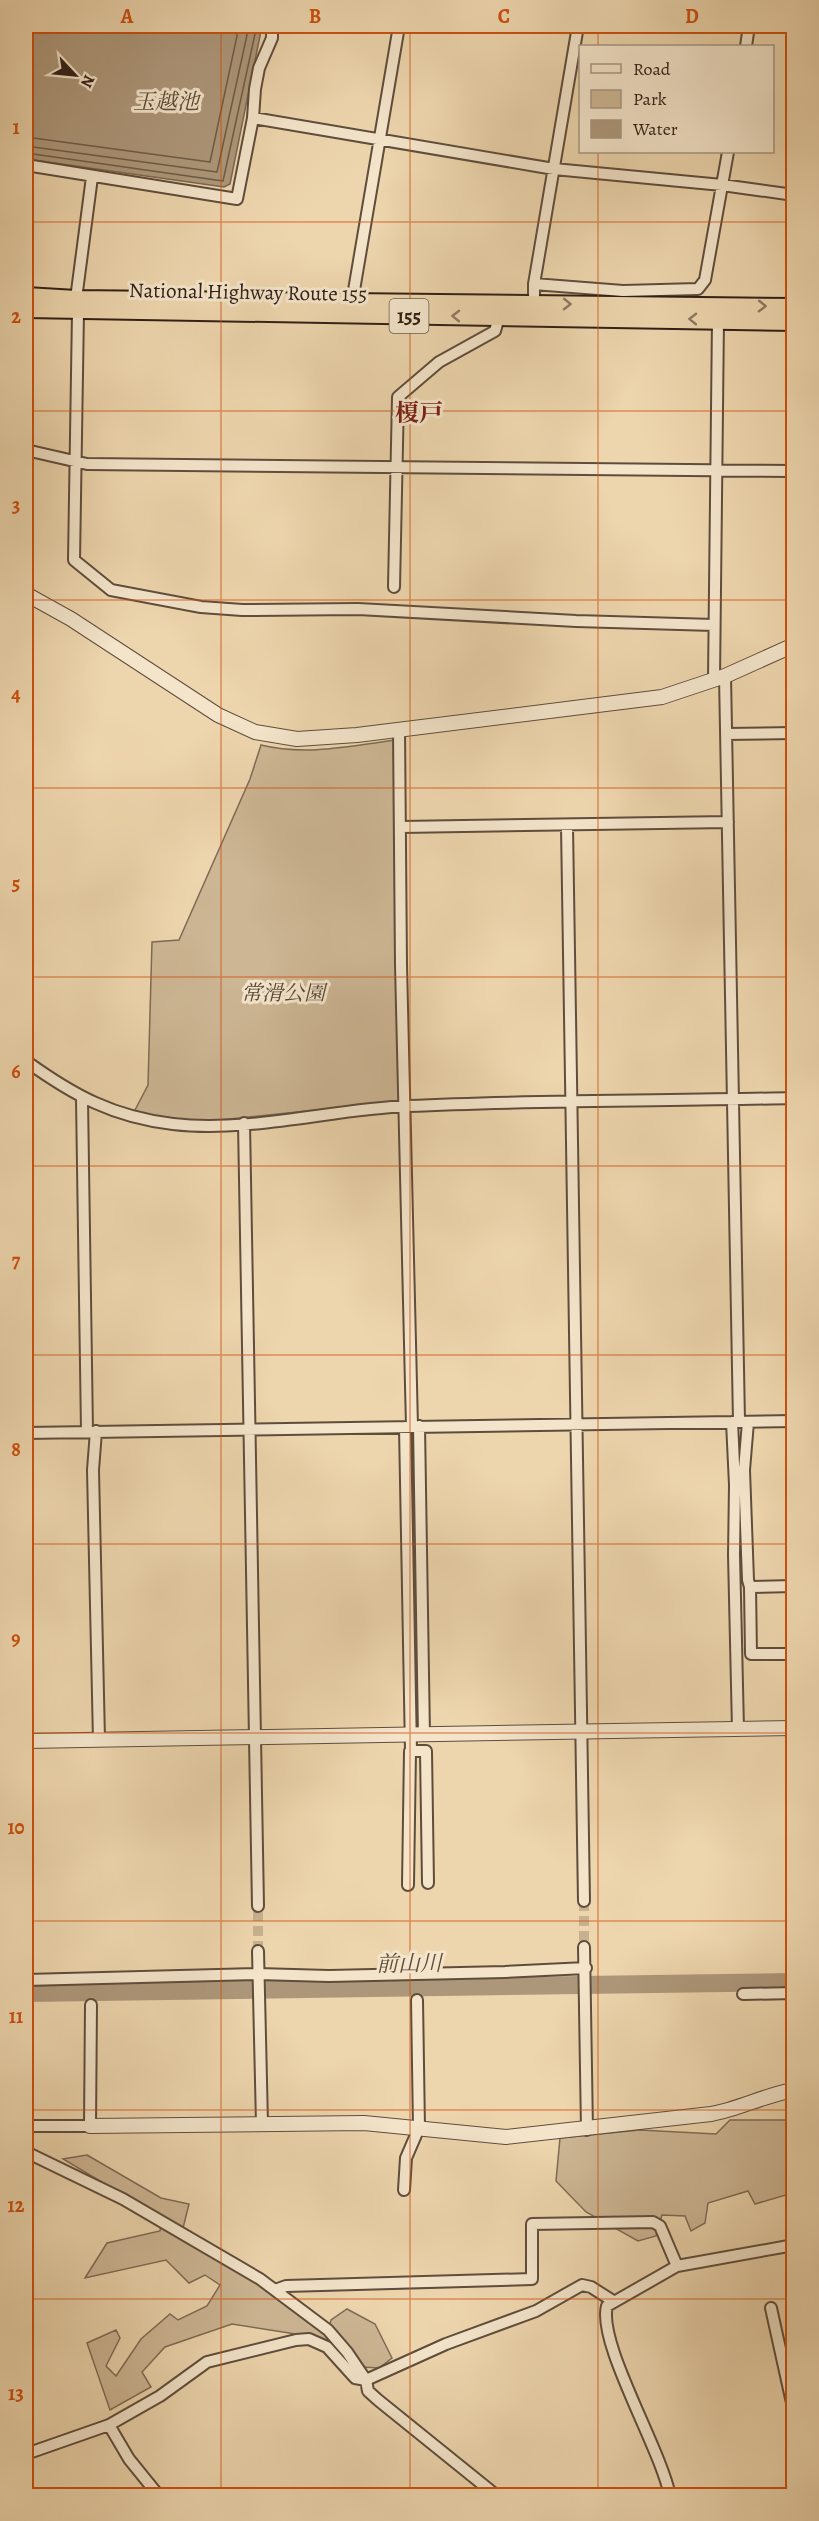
<svg xmlns="http://www.w3.org/2000/svg" width="819" height="2521" font-family="Alegreya,'Noto Serif JP',serif">
	<style>
		.green { fill: #cdb694; stroke: #7e6b56; stroke-width: 1.5 }
		.water { fill: #ad977a; stroke: #7b6752; stroke-width: 1.5 }
		.lines { fill: none; stroke-linecap: round; stroke-linejoin: round }
		.shore { stroke: #6e5c48; stroke-width: 1.5 }
		.river { stroke: #ad977a; stroke-width: 18 }
		.minor-tunnel { stroke: #c7b18f; stroke-width: 10; stroke-dasharray: 10 5; stroke-linecap: butt }
		.minor-casing { stroke: #5f4d3c; stroke-width: 14 }
		.tertiary-casing { stroke: #5f4d3c; stroke-width: 16 }
		.trunk-casing { stroke: #302017; stroke-width: 20 }
		.minor { stroke: #f3e4ca; stroke-width: 10 }
		.tertiary { stroke: #f3e4ca; stroke-width: 14 }
		.trunk { stroke: #edd5ad; stroke-width: 16 }
		.oneway { stroke: #8e7a62 }
		.grid { fill: none; stroke: #cc500e; stroke-width: 1.5; stroke-opacity: 0.55 }
		.labels { text-anchor: middle; dominant-baseline: central; stroke-width: 6; stroke-linejoin: round; paint-order: stroke }
		.shield { fill: #f3e4ca; stroke: #6a5b4d; stroke-width: 1.5 }
		.shield-label { font-size: 20px; font-weight: bold; fill: #302017 }
		.street-label { font-size: 21px; fill: #302017; stroke: #f3e4ca }
		.park-label { font-size: 21px; font-style: italic; fill: #574636; stroke: #f3e4ca }
		.water-label { font-size: 22px; font-style: italic; fill: #5c4a3a; stroke: #f3e4ca }
		.quarter-label { font-size: 24px; font-weight: bold; fill: #7a1f14; stroke: #f3e4ca }
		.neatline { fill: none; stroke: #cc500e; stroke-width: 2 }
		.grid-label { font-size: 20px; text-anchor: middle; font-weight: bold; fill: #cc500e }
	</style>
	<rect width="100%" height="100%" fill="#edd5ad"/>
	<filter id="stains"><feTurbulence type="fractalNoise" baseFrequency=".00333" numOctaves="4"/><feColorMatrix values="0 0 0 0 .2 0 0 0 0 .09 0 0 0 0 .02 0 0 0 .5 -.17"/></filter>
	<radialGradient id="worn" r=".72"><stop offset=".6" stop-color="#630" stop-opacity="0"/><stop offset="1" stop-color="#630" stop-opacity=".3"/></radialGradient>
	<!-- green -->
	<path class="green" d="M396,740L402,1101L200,1122L172,1121L134,1112L148,1085L152,942L179,940L250,779L261,745C306,756 350,746 396,740Z
		M730,2120H793V2193L755,2204L748,2191L708,2203L705,2223L691,2231L685,2216L662,2215L656,2236L638,2241L586,2212L556,2181L560,2138L640,2130L716,2134Z
		M87,2155L161,2198L189,2204L181,2236L259,2282L328,2333L331,2320L347,2309L375,2324L392,2358L379,2368L362,2367L321,2338L232,2324L165,2347L142,2372L151,2387L110,2410L87,2343L116,2330L120,2338L106,2366L116,2376L141,2339L170,2314L178,2320L207,2306L220,2285L205,2275L189,2283L166,2260L85,2278L107,2243L160,2231L162,2218L63,2159Z"/>
	<!-- water -->
	<path class="water" d="M26,26H257L261,31L230,184L224,187L26,159Z"/>
	<g class="lines">
		<!-- shore -->
		<path class="shore" d="M26,137L210,162L237,36L236,26
			M26,146L217,172L247,35L245,26
			M26,153L223,181L255,34L253,26"/>
		<!-- river -->
		<path class="river" d="M26,1993L794,1982"/>
		<!-- minor-tunnel -->
		<path class="minor-tunnel" d="M584,1901V1947
			M258,1951V1906"/>
		<defs>
			<path id="minor" d="M746,46L749,26
				M253,118L554,169L722,185L794,195
				M26,165L237,199L253,118L255,89L259,68L272,38V26
				M534,284L623,291L698,289L705,280L728,152
				M76,299L92,177
				M352,302L399,26
				M534,303V284L578,26
				M78,312L74,560L111,590L201,607L242,610L358,609L576,621L714,625
				M26,450L87,464L794,471
				M394,587L398,397L439,362L495,331L499,317
				M725,676L739,1421
				M714,679L718,319
				M399,729L401,965L412,1427
				M726,734L794,733
				M567,826L584,1901
				M401,827L728,822
				M26,1061C73,1095 113,1117 173,1124C249,1133 332,1109 408,1106C536,1100 665,1101 794,1098
				M82,1099L87,1431
				M244,1123L258,1906
				M732,1422L735,1485L734,1555L738,1729
				M748,1422L744,1470L748,1580L750,1587L751,1654H794
				M419,1426L424,1735
				M405,1427L411,1751
				M96,1431L93,1470L99,1740
				M26,1433L794,1421
				M750,1587L794,1586
				M408,1885L410,1751H426L428,1883
				M584,1947L587,2130
				M258,1951L262,2124
				M26,1980L258,1974L329,1976L505,1972L586,1968
				M743,1994L794,1993
				M26,2126H90L91,2005
				M26,2152L123,2199L260,2279L328,2330L347,2352L366,2380L368,2391L378,2400L497,2496
				M404,2190L406,2158L419,2128L417,2000
				M275,2290L286,2286L532,2279V2224L653,2222L660,2226L677,2266
				M771,2308L794,2412
				M109,2425L129,2459L159,2496
				M26,2454L109,2425L160,2396L207,2362L296,2340L309,2339L327,2347L355,2378L366,2380L446,2344L536,2311L582,2285L591,2287L613,2301
				M670,2496C661,2449 597,2343 607,2306L677,2266L794,2245"/>
			<path id="tertiary" d="M26,594L71,619L218,715L255,732L297,739L357,735L662,697L725,676L794,645
				M26,1741L794,1728
				M90,2126L364,2123L506,2137L711,2114C739,2109 765,2095 794,2090"/>
			<path id="trunk" d="M26,296L76,299L794,307
				M26,309L794,322"/>
		</defs>
		<!-- minor casing -->
		<use href="#minor" class="minor-casing"/>
		<!-- tertiary casing -->
		<use href="#tertiary" class="tertiary-casing"/>
		<!-- trunk casing -->
		<use href="#trunk" class="trunk-casing"/>
		<!-- minor -->
		<use href="#minor" class="minor"/>
		<!-- tertiary -->
		<use href="#tertiary" class="tertiary"/>
		<!-- trunk -->
		<use href="#trunk" class="trunk"/>
	</g>
	<!-- one-way arrows -->
	<defs><path id="oneway-chevron" d="M-2-3.5L2.5 0L-2 3.5" fill="none" stroke-width="1.6" stroke-linecap="round" stroke-linejoin="round" transform="scale(1.5)"/></defs>
	<g class="oneway">
		<use href="#oneway-chevron" transform="translate(567 304) rotate(1)"/>
		<use href="#oneway-chevron" transform="translate(762 306) rotate(1)"/>
		<use href="#oneway-chevron" transform="translate(456 316) rotate(-179)"/>
		<use href="#oneway-chevron" transform="translate(693 319) rotate(-179)"/>
	</g>
	<!-- grid -->
	<path class="grid" d="M221,26V2496M410,26V2496M598,26V46M598,152V2496M26,222H794M26,411H794M26,600H794M26,788H794M26,977H794M26,1166H794M26,1355H794M26,1544H794M26,1733H794M26,1921H794M26,2110H794M26,2299H794"/>
	<g class="labels">
		<!-- shield labels -->
		<rect class="shield" x="389.5" y="299" width="39" height="34" rx="4.5"/>
		<g class="shield-label">
			<text x="409" y="316">155</text>
		</g>
		<!-- street labels -->
		<g class="street-label">
			<text transform="translate(248 292) rotate(1)">National Highway Route 155</text>
		</g>
		<!-- park labels -->
		<g class="park-label">
			<text x="283" y="993">常滑公園</text>
		</g>
		<!-- water labels -->
		<g class="water-label">
			<text x="166" y="102">玉越池</text>
			<text transform="translate(409 1964) rotate(-1)">前山川</text>
		</g>
		<!-- quarter labels -->
		<g class="quarter-label">
			<text x="419" y="413">榎戸</text>
		</g>
	</g>
	<!-- margin -->
	<rect width="819" height="2521" fill="none" stroke="#edd5ad" stroke-width="66"/>
	<!-- legend -->
	<rect x="579" y="45" width="195" height="108" fill="#f3e4ca" stroke="#a59682" stroke-width="1.5"/>
	<rect x="591" y="64" width="30" height="9" fill="#f3e4ca" stroke="#a59682" stroke-width="1.5"/>
	<text x="633" y="75" font-size="18" fill="#302017">Road</text>
	<rect x="591" y="90" width="30" height="18" fill="#cdb694" stroke="#a59682" stroke-width="1.5"/>
	<text x="633" y="105" font-size="18" fill="#302017">Park</text>
	<rect x="591" y="120" width="30" height="18" fill="#ad977a" stroke="#a59682" stroke-width="1.5"/>
	<text x="633" y="135" font-size="18" fill="#302017">Water</text>
	<!-- north arrow -->
	<g transform="translate(75 75) rotate(116)" stroke="#f3e4ca" stroke-width="4.5" paint-order="stroke">
	<path d="M0-4.5L10 22L0 15L-10 22Z" fill="#302017"/>
	<text y="-9" font-size="16" font-weight="bold" text-anchor="middle" fill="#302017">N</text>
	</g>
	<rect x="33" y="33" width="753" height="2455" class="neatline"/>
	<g class="grid-label">
		<text x="127" y="23">A</text>
		<text x="315" y="23">B</text>
		<text x="504" y="23">C</text>
		<text x="692" y="23">D</text>
		<text x="16" y="134">1</text>
		<text x="16" y="323">2</text>
		<text x="16" y="512">3</text>
		<text x="16" y="701">4</text>
		<text x="16" y="890">5</text>
		<text x="16" y="1078">6</text>
		<text x="16" y="1267">7</text>
		<text x="16" y="1456">8</text>
		<text x="16" y="1645">9</text>
		<text x="16" y="1834">10</text>
		<text x="16" y="2023">11</text>
		<text x="16" y="2212">12</text>
		<text x="16" y="2400">13</text>
	</g>
	<rect width="100%" height="100%" filter="url(#stains)"/>
	<rect width="100%" height="100%" fill="url(#worn)"/>
</svg>
